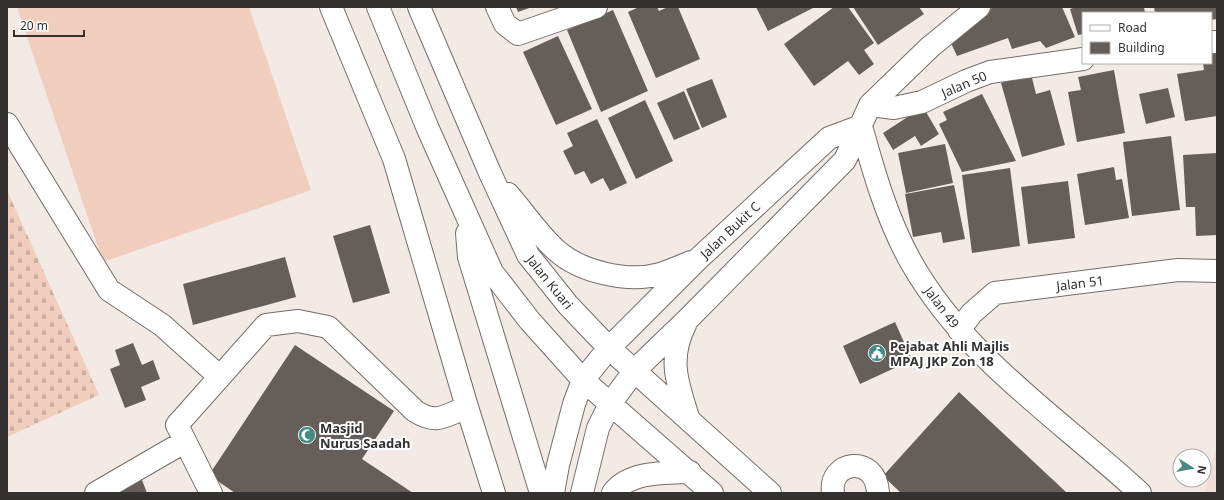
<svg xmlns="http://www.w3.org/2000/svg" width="1224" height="500" font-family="'Noto Sans',sans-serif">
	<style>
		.built { fill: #eeded6 }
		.cemetery { fill: url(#cemetery-stones) }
		.garden { fill: #f0cdbc }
		.building { fill: #655e5a }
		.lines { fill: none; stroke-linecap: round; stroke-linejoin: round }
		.minor-casing { stroke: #746d69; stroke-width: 24 }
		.minor { stroke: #fff; stroke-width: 22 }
		.labels { text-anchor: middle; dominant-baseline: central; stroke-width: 4; stroke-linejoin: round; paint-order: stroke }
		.street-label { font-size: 13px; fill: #343130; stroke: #fff }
		.poi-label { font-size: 13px; font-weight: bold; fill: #343130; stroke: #fff; text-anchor: start }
	</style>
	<defs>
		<pattern id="cemetery-stones" width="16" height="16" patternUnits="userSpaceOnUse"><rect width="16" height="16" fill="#f0cdbc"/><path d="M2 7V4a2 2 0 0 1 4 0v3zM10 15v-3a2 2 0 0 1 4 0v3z" fill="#ceb0a2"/></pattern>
	</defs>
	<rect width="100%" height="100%" fill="#f3eae6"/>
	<!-- built -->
	<path class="built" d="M1217,444V493H1204Z"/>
	<!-- cemetery -->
	<path class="cemetery" d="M7,190L99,395L7,437Z"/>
	<!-- garden -->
	<path class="garden" d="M17,7H249L311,190L103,262Z"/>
	<!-- building -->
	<path class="building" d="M516,7H532L518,12Z
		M639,7H657L659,11L668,7H678L700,59L656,78L628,12Z
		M756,7H815L768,31Z
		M834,7H848L874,43L864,50L874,64L859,75L848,61L814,86L784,44Z
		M853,7H919L924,14L878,45Z
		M993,7H1062L1075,37L1046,48L1040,41L1012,49L1008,38L957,56L950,41Z
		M1076,7H1144L1145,13H1083V34L1078,35L1070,9Z
		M1154,7H1217V19L1211,20V13H1155Z
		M613,10L648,91L601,112L567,30Z
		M558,36L592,109L556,125L523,52Z
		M1216,51L1217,116L1185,121L1177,74L1204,70L1203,63H1211V52Z
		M1114,70L1125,133L1077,142L1068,92L1081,90L1078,77Z
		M1031,74L1036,94L1050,90L1065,145L1022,157L1001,83Z
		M712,79L727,117L702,128L686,89Z
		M1168,88L1175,117L1146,124L1139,94Z
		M684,91L700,129L674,140L657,103Z
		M982,94L1016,161L962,172L939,124L947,120L943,112Z
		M645,100L673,161L636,179L608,118Z
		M923,107L939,134L921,146L915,136L893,150L883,133Z
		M597,119L627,183L610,191L603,178L591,184L584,171L575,175L563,151L573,146L567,133Z
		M1171,136L1180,210L1132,216L1123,142Z
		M945,144L953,183L906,193L898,153Z
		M1217,153V235L1196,236L1195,207H1186L1183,155Z
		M1114,167L1116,180L1122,179L1129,218L1085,225L1077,174Z
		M1010,168L1020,246L972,253L962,175Z
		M1068,181L1075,238L1028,244L1021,187Z
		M954,185L965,239L943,243L941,232L913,237L905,194Z
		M370,225L390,293L353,303L333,236Z
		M285,257L296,297L193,325L183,284Z
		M895,322L912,360L860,384L843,346Z
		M133,343L142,365L153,360L160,379L141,387L146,400L125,408L110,369L120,365L115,350Z
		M295,345L394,411L362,459L413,493H235L209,475Z
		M959,392L1067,493H901L883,476Z
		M142,480L147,493H110Z"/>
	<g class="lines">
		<defs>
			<path id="minor" d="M331,7L394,159L467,407L494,493
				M378,7L428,129L492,272L530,321L583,380L712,493
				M419,7L490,173L528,255L568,305L609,348L770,493
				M497,7L505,24L518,34L596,7
				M1211,42H1217
				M870,105L894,108L922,102L966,81L990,72L1083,59
				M7,124L109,290L162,325L220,377
				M861,126C874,173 887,219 911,262C966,359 1060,419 1140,493
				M508,194C524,212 538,234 556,250C580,272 628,283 660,274C670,271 681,266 691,262
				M467,233L469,257L541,493
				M685,325C668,358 677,383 688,417
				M959,330L972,313L995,293L1178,270L1217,271
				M96,493L184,442
				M211,493L177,425L266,325L298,321L328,327L415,411C437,425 444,416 467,407
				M553,493L558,465L574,404L583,380L609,348L697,260L829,138L861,126
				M582,493L598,428L610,404L635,370L687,320L845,160L870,105L930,47L979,7
				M613,493C629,471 666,473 690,472
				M833,493C828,461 876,453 878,493"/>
		</defs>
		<!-- minor casing -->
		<use href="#minor" class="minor-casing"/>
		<!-- minor -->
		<use href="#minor" class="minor"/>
	</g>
	<!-- icons -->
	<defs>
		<symbol id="civic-disc" viewBox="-11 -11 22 22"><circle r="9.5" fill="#458b83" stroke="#fff"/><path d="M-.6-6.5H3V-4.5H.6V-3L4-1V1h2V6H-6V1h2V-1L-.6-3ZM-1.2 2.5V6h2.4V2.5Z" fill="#fff"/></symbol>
		<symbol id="mosque-disc" viewBox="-11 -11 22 22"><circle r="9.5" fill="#458b83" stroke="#fff"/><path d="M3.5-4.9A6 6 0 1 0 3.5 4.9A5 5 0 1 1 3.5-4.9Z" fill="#fff"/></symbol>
	</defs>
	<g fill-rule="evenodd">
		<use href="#civic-disc" x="867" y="343" width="20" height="20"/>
		<use href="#mosque-disc" x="297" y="425" width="20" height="20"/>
	</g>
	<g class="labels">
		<!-- street labels -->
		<g class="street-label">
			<text transform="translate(964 84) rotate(-23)">Jalan 50</text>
			<text transform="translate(730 230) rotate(-43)">Jalan Bukit C</text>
			<text transform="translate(550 282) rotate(51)">Jalan Kuari</text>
			<text transform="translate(1080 283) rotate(-7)">Jalan 51</text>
			<text transform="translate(942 307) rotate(53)">Jalan 49</text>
		</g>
		<!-- poi labels -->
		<g class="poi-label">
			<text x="890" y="346">Pejabat Ahli Majlis<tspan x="890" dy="15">MPAJ JKP Zon 18</tspan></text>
			<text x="320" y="428">Masjid<tspan x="320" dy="15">Nurus Saadah</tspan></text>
		</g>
	</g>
	<!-- border -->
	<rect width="1224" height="500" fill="none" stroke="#343130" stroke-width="16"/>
	<!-- legend -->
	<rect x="1082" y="12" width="130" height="52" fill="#ffffff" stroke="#aeadac"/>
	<rect x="1090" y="25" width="20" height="6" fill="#ffffff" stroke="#aeadac"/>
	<text x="1118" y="32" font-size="12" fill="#343130">Road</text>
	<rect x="1090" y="42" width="20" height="12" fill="#655e5a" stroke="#aeadac"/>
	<text x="1118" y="52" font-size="12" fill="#343130">Building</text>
	<!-- north arrow -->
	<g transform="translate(1192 468) rotate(101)"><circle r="19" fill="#ffffff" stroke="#aeadac"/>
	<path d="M0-3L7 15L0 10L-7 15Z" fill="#458b83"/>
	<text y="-6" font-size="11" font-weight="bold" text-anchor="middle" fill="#343130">N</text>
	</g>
	<!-- scale -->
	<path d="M14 30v6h70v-6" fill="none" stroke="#343130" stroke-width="2"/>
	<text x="20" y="30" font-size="12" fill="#343130" stroke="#ffffff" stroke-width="3" paint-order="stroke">20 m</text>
</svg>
